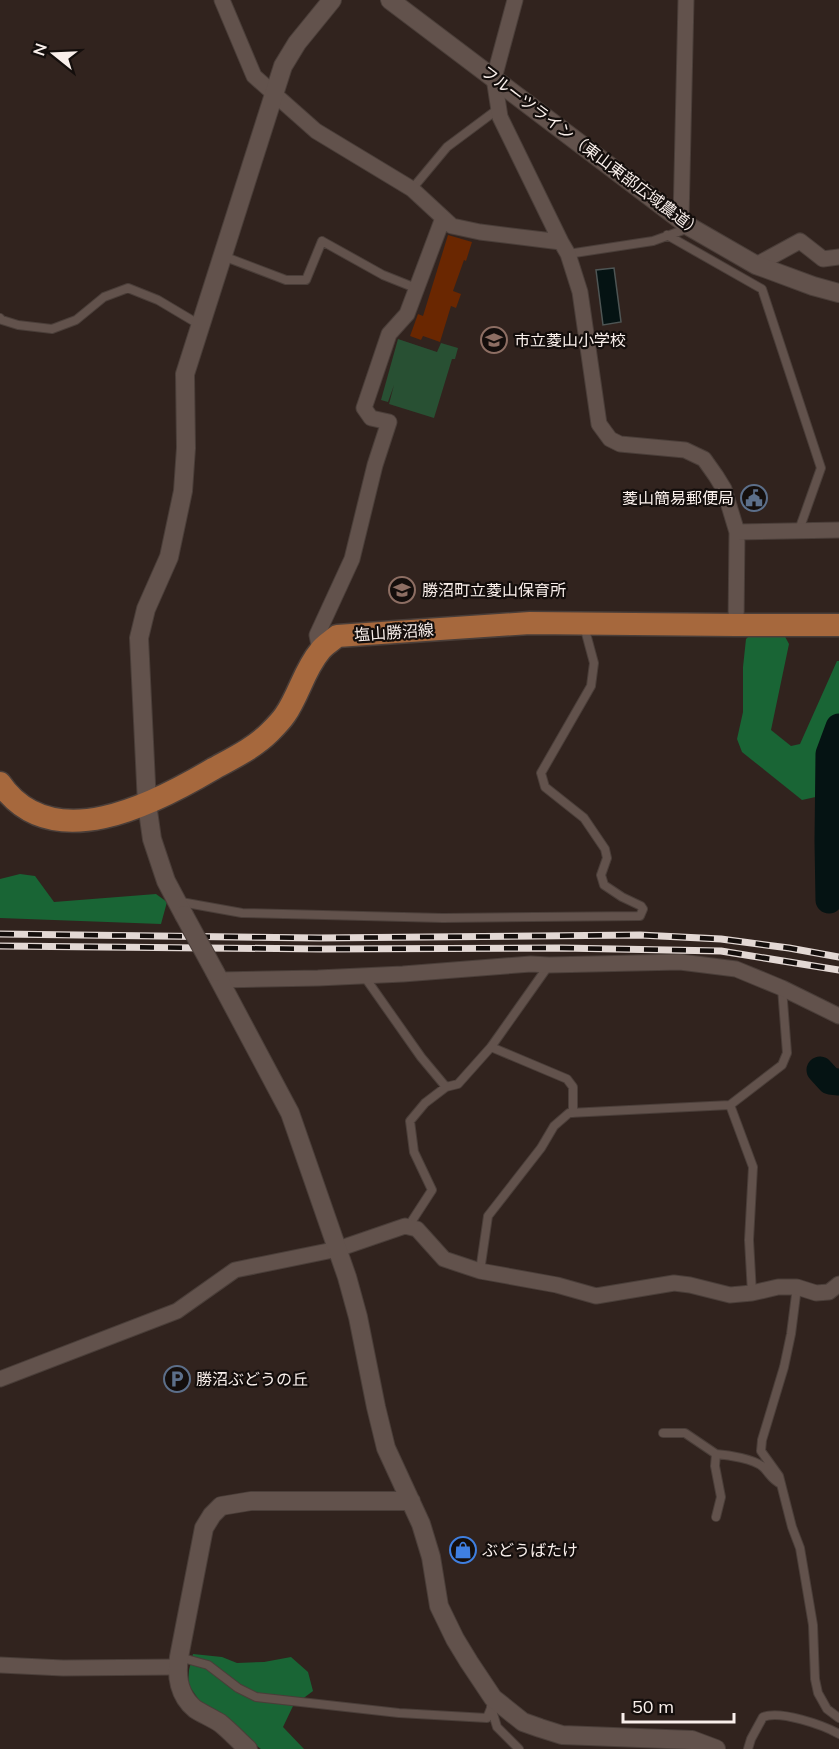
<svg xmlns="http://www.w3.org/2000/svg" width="839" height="1749" font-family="Mulish,'Noto Sans JP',sans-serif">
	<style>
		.green { fill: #285033 }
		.forest { fill: #196535 }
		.water { fill: #051313; stroke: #4e5554; stroke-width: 1.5 }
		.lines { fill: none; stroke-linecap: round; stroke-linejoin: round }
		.river { stroke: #051313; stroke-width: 27 }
		.building { fill: #6a2701 }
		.service-casing { stroke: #4a3e39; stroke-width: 10 }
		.minor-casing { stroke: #4a3e39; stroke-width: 17 }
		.tertiary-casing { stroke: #4a3e39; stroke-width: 20 }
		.primary-casing { stroke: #4a3e39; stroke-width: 25 }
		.service { stroke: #62524c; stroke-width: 8 }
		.minor { stroke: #62524c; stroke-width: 15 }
		.tertiary { stroke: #62524c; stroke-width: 18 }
		.primary { stroke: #a6683d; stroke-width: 22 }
		.rail-casing { stroke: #e3d8d4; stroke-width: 7 }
		.rail { stroke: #140e0c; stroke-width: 4.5; stroke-dasharray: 14; stroke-linecap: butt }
		.tertiary-bridge-casing { stroke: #4a3e39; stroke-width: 20; stroke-linecap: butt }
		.tertiary-bridge { stroke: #62524c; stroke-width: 18 }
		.labels { text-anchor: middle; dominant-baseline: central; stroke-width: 4.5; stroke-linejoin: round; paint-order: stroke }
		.street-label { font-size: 16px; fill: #f9efeb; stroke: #140e0c }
		.poi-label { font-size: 16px; fill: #f9efeb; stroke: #140e0c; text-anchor: start }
	</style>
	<rect width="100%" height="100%" fill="#31231e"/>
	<!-- green -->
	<path class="green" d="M398,339L437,352L441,343L458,348L455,359H452L434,418L389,404L394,385L388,402L381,400Z"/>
	<!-- forest -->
	<path class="forest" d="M782,631L789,644L771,730L791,746L800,744L837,661H839V746L824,774L820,796L802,800L742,752L737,739L743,712V667L746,639L753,632Z
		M20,874L35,876L54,902L156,894L167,902L161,924L0,918V879Z
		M193,1654L222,1657L237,1663L264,1662L291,1657L308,1672L313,1691L293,1706L283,1727L304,1749H261L201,1703L188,1684L189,1670Z"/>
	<!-- water -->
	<path class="water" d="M614,268L621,322L603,325L596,270Z"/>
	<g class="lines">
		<!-- river -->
		<path class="river" d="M829,900L828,841L829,754L839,727
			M820,1070L830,1081L839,1082"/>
	</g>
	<!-- building -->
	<path class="building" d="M448,235L472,242L466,261L464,260L453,291L461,294L456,308L451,306L440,342L423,336L421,340L410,336L418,314L423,316Z"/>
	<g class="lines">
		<defs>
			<path id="service" d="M412,189L447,147L498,109
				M667,235L762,289L821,468L799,530
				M568,254L653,241L689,228
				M223,256L286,280H306L322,241L383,275L418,289
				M0,318L2,320L18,325L52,329L76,320L104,297L128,288L158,300L200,325
				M181,902L242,913L443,918L640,916L643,909L641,906L622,897L604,885L601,875L607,858L605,849L584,818L545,787L541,773L591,686L594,663L584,626
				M364,976L421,1057L446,1087
				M491,1047L567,1079L573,1087V1113
				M730,1105L753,1167L749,1240L752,1293
				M408,1227L432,1190L414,1152L410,1121L425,1103L446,1087L458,1084L491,1047L549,965
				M480,1271L488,1216L541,1148L554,1126L569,1113L730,1105L782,1065L787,1053L782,988
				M797,1287L791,1334L784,1367L762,1440L761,1451L779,1476L792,1527L800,1548L813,1625L815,1679L818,1693L827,1709L839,1718
				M663,1433H685L716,1454
				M716,1517L721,1497L715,1466L716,1454C729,1455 754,1459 763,1467C770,1474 772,1480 781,1484
				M179,1657L208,1665L238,1688L256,1697L399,1713L487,1718L491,1708
				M491,1707L497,1727L519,1749
				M748,1749L751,1739L763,1717C780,1710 823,1725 839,1734"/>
			<path id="minor" d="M222,0L254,76L316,131L412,189L452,226L480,232L561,242
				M515,0L494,78L500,117L561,242L568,254L580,292L599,424L610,439L620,444L685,450L704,459L716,476L724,489L737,532L736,625
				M681,220L686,0
				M756,265L800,241L823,259L839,257
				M737,532L839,530
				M320,650L317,635L352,559L375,465L389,422L371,418L364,408L389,334L407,314L443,218
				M219,980L318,978L403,974L531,964L549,965L680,962L736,969L782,988L839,1016
				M0,1379L177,1311L235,1270L338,1249L405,1226L417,1229L444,1259L480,1271L557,1285L596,1296L674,1283L690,1285L730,1295L752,1293L778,1287H797L816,1293L829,1292L839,1284
				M0,1665L63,1668L177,1667"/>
			<path id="tertiary" d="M390,0L690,227L756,265L813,286L839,293
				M184,915L166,881L152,839L147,804L139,638L146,609L169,557L183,491L186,448L185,374L283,66L297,43L332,0
				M215,972L290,1113L347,1277L358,1317L376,1407L386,1448L421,1524L431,1557L439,1606L455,1639L469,1662L493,1698L523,1722L540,1728L562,1735L692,1740L716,1749
				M248,1749C239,1741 230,1731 220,1723C212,1718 203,1714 195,1709C179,1696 176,1676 179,1657L204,1528L212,1515L221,1506L251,1501H411"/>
			<path id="primary" d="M0,783C51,858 154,804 213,769C233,758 254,748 270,732C275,727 281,721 285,715C299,695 304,670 320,651C324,645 332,641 337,636L530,623L736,625H839"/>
		</defs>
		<!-- service casing -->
		<use href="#service" class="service-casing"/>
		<!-- minor casing -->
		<use href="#minor" class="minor-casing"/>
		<!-- tertiary casing -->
		<use href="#tertiary" class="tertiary-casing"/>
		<!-- primary casing -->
		<use href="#primary" class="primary-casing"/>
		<!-- service -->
		<use href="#service" class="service"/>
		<!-- minor -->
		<use href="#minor" class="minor"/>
		<!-- tertiary -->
		<use href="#tertiary" class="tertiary"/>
		<!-- primary -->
		<use href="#primary" class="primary"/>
		<defs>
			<path id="rail" d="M0,934L319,938L640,935L721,939L789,948L839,957
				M0,946L321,949L562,948L721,951L839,970"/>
		</defs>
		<!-- rail casing -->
		<use href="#rail" class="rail-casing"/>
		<!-- rail -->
		<use href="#rail" class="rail"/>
		<defs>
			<path id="tertiary-bridge" d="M184,915L215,972"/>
		</defs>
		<!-- tertiary-bridge casing -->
		<use href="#tertiary-bridge" class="tertiary-bridge-casing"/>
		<!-- tertiary-bridge -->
		<use href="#tertiary-bridge" class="tertiary-bridge"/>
	</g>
	<!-- icons -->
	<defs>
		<symbol id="school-ring" viewBox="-11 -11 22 22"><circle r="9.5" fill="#140e0c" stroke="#8d6e63" stroke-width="1.5"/><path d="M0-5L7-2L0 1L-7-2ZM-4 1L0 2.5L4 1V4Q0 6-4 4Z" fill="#8d6e63"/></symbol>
		<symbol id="civic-ring" viewBox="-11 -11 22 22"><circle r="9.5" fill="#140e0c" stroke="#5c6f8a" stroke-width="1.5"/><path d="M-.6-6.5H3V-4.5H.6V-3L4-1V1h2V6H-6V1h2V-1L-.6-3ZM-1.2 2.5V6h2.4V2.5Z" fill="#5c6f8a"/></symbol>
		<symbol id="parking-ring" viewBox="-11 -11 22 22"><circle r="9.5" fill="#140e0c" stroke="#5c6f8a" stroke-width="1.5"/><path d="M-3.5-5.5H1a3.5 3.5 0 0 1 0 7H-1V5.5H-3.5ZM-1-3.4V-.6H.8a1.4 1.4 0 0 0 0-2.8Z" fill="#5c6f8a"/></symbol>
		<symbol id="shop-ring" viewBox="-11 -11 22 22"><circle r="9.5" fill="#140e0c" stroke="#3f7fe0" stroke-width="1.5"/><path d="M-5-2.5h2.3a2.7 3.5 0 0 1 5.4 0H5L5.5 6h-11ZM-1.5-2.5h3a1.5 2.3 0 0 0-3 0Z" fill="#3f7fe0"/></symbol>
	</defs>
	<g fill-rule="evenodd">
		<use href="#school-ring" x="479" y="325" width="30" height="30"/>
		<use href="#civic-ring" x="739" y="483" width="30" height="30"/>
		<use href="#school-ring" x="387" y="575" width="30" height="30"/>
		<use href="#parking-ring" x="162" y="1364" width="30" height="30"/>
		<use href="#shop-ring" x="448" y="1535" width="30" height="30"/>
	</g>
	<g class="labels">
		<!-- street labels -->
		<g class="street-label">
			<text transform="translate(592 151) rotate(37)">フルーツライン（東山東部広域農道）</text>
			<text transform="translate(394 632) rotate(-4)">塩山勝沼線</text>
		</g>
		<!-- poi labels -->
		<g class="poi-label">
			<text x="514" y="340">市立菱山小学校</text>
			<text x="734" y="498" text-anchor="end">菱山簡易郵便局</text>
			<text x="422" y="590">勝沼町立菱山保育所</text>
			<text x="196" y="1379">勝沼ぶどうの丘</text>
			<text x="482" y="1550">ぶどうばたけ</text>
		</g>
	</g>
	<!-- north arrow -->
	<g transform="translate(54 54) rotate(288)" stroke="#140e0c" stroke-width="4.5" paint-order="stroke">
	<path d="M0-4.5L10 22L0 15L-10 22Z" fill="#f9efeb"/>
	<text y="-9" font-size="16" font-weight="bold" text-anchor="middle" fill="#f9efeb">N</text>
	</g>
	<!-- scale -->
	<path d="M623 1713v9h111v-9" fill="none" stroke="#f9efeb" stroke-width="3"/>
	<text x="632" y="1713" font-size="18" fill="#f9efeb" stroke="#140e0c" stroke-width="4.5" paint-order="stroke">50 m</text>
</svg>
